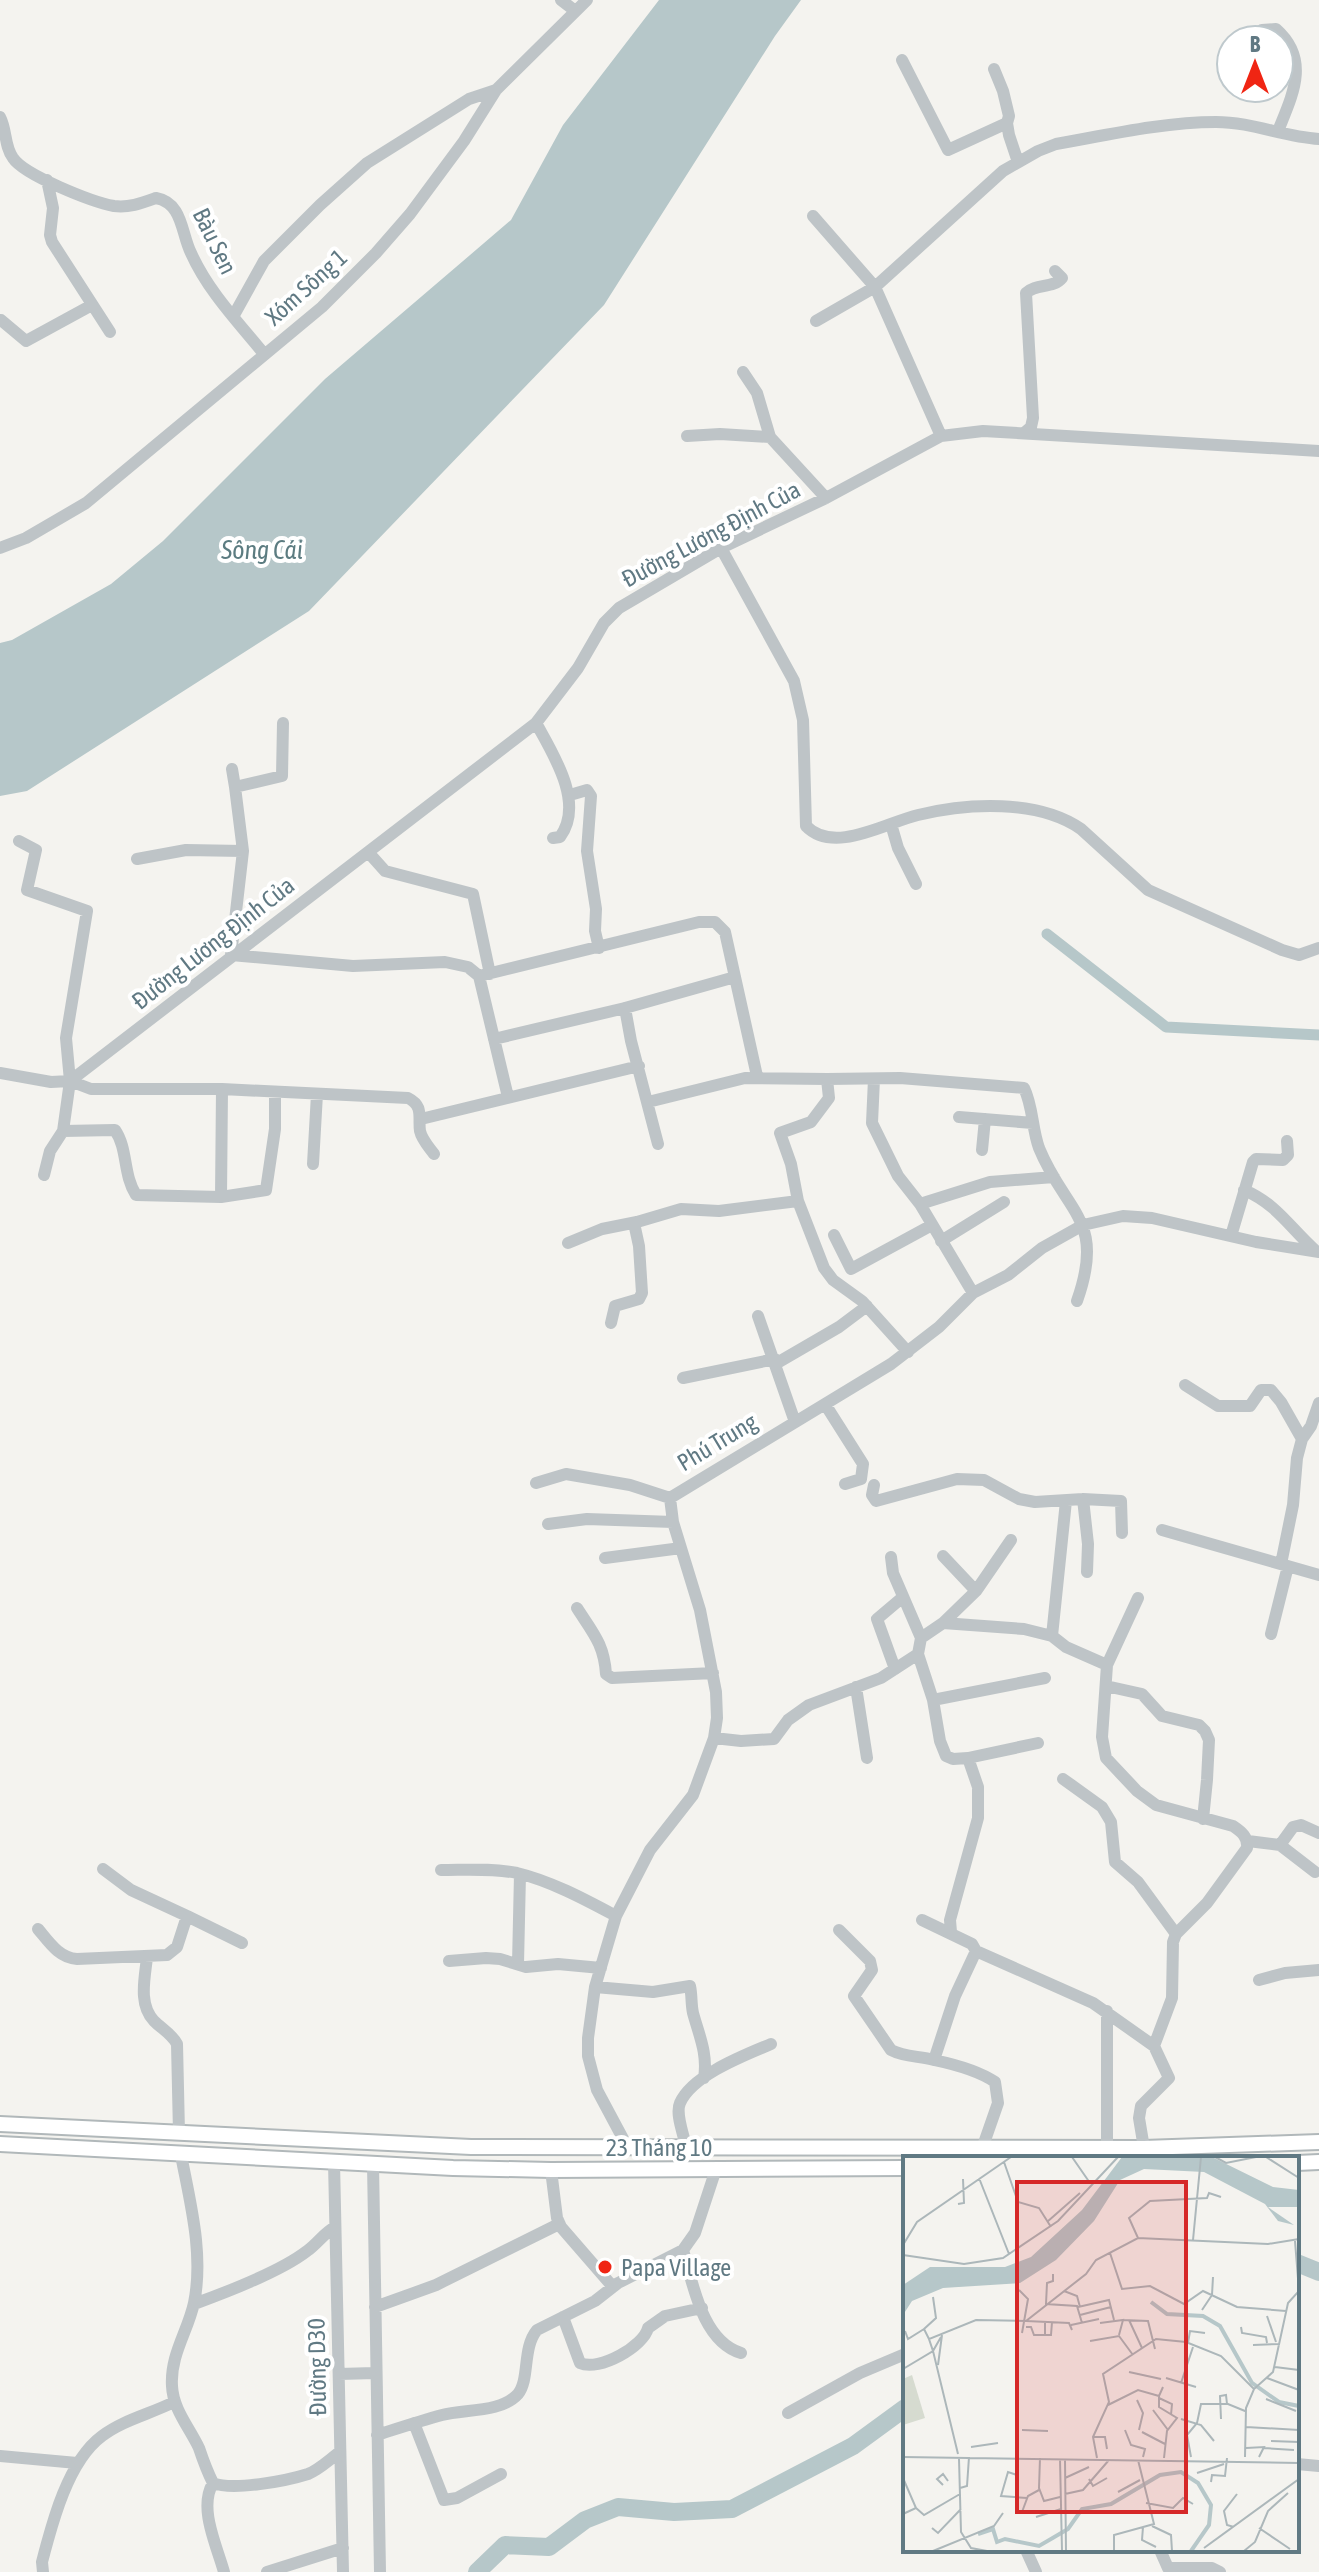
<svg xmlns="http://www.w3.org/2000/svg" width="1319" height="2572" font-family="'Asap Condensed',sans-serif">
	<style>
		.water { fill: #b6c7c9 }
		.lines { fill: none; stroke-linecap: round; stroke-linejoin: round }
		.canal { stroke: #b6c7c9; stroke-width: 11 }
		.river { stroke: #b6c7c9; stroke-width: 18 }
		.major-casing { stroke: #b1b8ba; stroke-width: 18 }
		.minor { stroke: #bec4c7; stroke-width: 12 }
		.major { stroke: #fff; stroke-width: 14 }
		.poi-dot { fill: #f02513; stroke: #fff; stroke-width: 3 }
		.labels { text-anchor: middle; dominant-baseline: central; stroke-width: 8; stroke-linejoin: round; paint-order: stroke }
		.street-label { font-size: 24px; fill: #607983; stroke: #fff }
		.poi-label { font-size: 24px; fill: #607983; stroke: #fff; text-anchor: start }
		.water-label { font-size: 26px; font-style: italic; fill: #5c7c81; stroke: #fff }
		.inset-river { fill: none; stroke: #b6c7c9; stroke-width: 4 }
		.inset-road { fill: none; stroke: #acb7ba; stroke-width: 2 }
		.view { fill: #d62828; fill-opacity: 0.15; stroke: #d62828; stroke-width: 4 }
		.inset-edge { fill: none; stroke: #607983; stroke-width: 4 }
	</style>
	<rect width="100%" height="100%" fill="#f4f3ef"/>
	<!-- water -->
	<path class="water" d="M659,0H801L775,36L604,305L309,611L27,791L0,796V643L12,640L111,584L163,541L325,379L511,220L563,125Z"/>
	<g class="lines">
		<!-- canal -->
		<path class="canal" d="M1047,934L1166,1027L1319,1035"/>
		<!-- river -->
		<path class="river" d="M1297,2263L1319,2272
			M477,2572L505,2545L549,2547L585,2520L618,2507L674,2512L732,2509L853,2446L905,2408"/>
		<defs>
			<path id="major" d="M0,2124L471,2147L1144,2148L1319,2142
				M0,2144L453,2168L551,2170L905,2168
				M1297,2163L1319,2162"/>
		</defs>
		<!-- major casing -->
		<use href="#major" class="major-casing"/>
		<!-- minor -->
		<path class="minor" d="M561,0L574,10
			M1262,30L1276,29C1311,60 1292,96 1278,131
			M902,60L948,150L1007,123
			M994,69L1003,91L1009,116L1007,123L1009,135L1018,162
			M0,117C7,130 4,146 13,158C24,175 92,202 114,206C129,208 142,203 156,198C183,203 181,233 191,253C208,291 238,322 264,354
			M47,180L53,208L50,235L52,242L110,332
			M813,216L875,287L816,321
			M234,315L264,261L320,205L367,163L469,99L496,90
			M1,320L26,341L92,305
			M743,372L757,393L770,437L826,498
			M1024,433L1031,427L1033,418L1026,293C1036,283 1053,289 1062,278L1055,271
			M687,436L720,434L770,437
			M941,436L875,287L1003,171L1038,151L1056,144C1107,135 1164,122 1216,122C1252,122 1284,137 1319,139
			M0,548L26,538L86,503L322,307L376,253L410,214L464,141L496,90L587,0
			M721,548L794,681L803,720L806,826C834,855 887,822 918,815C967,803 1038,799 1081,829L1148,890L1282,950L1299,955L1319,948
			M283,723L282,776L235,787L243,851L231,955L353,966L445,962L468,967L479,976L508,1097
			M536,723C553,754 585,803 560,837L553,838
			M232,769L235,787
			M570,795L587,790L591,796L587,851L596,909L595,931L599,948
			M891,824L898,848L916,884
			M19,841L36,850L27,890L87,911L66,1038L70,1081L63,1131L50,1151L44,1175
			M368,852L385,871L473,894L490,974
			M137,859L186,850L243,851
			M479,976L699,922H715L725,932L757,1076
			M625,1008L631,1041L658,1144
			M494,1039L625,1008L735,977
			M0,1073L51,1082L70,1081L536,723L578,668L604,623L619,608L721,548L826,498L941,436L983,431L1319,451
			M827,1079L900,1078L1024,1088C1033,1106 1032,1129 1039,1148C1066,1214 1106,1219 1077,1301
			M874,1079L872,1123L898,1176L920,1204L973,1293
			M70,1081L91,1089H222L408,1098C424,1106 418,1117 420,1131C422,1140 429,1147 434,1154
			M222,1089L221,1197L266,1190L275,1129V1092
			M648,1102L745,1078L827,1079L829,1098L811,1122L780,1133L791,1164L798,1201
			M959,1117L1033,1123
			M421,1119L639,1066
			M63,1131L115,1130C128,1149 123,1175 136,1195L221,1197
			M982,1150L985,1119
			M313,1164L317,1094
			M1244,1190C1277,1204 1290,1228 1316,1251
			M920,1204L990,1182L1054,1177
			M834,1235L851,1269L932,1225
			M1231,1236L1253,1162L1256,1159L1283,1160L1288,1155L1287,1141
			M941,1241L1004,1202
			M568,1243L602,1229L637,1222L681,1209L719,1211L798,1201L824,1268L833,1280L862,1301L908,1352
			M758,1316L795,1422
			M611,1323L615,1306L639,1299L642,1293L639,1246L634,1223
			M777,1363L839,1327L867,1306
			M683,1378L775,1359
			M1185,1385L1218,1406H1250L1261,1390H1271L1281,1402L1302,1439
			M825,1404L863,1464L861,1479L845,1484
			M536,1483L566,1474L630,1485L670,1498
			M874,1485L872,1495L876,1501L957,1479L984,1480L1019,1499L1035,1502L1083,1499L1121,1501L1122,1533
			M1083,1499L1088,1544L1087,1572
			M548,1524L587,1519L673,1522
			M1162,1530L1319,1575
			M943,1556L976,1591
			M891,1557L893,1573L921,1638
			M605,1558L681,1548
			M1281,1564L1293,1505L1297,1458L1302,1439L1311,1426L1319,1403
			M577,1608C593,1633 604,1644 606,1674L612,1678L713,1673
			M943,1623L976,1591L1011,1540
			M1271,1634L1288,1566
			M1052,1636L1066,1501
			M918,1654L933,1700L1045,1678
			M1107,1665L1102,1737L1106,1758L1137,1791L1156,1805L1233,1826C1242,1832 1248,1837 1247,1848L1207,1903L1176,1934L1173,1942L1172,1998L1154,2046L1169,2078L1141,2106L1139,2118L1144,2148
			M895,1669L877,1619L903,1597
			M1106,1686L1142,1694L1162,1716L1199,1725L1205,1731L1209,1740L1207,1780L1203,1819
			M856,1687L867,1758
			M933,1700L940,1741L946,1756L953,1759L968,1758L978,1787V1818L950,1920L951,1932
			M714,1738L741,1741L774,1739L788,1720L809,1705L881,1678L918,1654L921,1638L943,1623L1024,1629L1052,1636L1066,1647L1107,1665L1138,1598
			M968,1758L1038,1743
			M1063,1779L1102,1807L1111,1822L1115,1862L1138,1882L1176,1934
			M1248,1841L1280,1845L1315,1872
			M1280,1845L1293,1827L1301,1825L1319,1833
			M103,1869L131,1890L187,1916
			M441,1870C466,1870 492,1868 517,1873C551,1881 586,1900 616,1916
			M922,1920L972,1944L976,1951L955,1996L934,2060
			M38,1929C49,1942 59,1958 77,1959L167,1955L177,1947L187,1916L242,1943
			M839,1930L870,1961L872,1970L854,1996L891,2050C904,2057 919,2056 934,2060C953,2064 979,2071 995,2082L998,2103L983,2146
			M976,1951L1093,2003L1154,2046
			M147,1957C145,1978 138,2004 154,2021C162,2029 172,2034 177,2044L179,2133
			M449,1961L486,1958L500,1959L526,1967L558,1964L601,1968
			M518,1964L520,1874
			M1259,1980L1285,1973L1319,1970
			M595,1987L653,1992L690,1986C692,1995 691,2004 693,2013C699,2035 708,2054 704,2078
			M1107,2011V2147
			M686,2147C684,2135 675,2114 680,2103C692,2075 745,2055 771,2044
			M628,2148L597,2090L588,2056V2038L595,1987L616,1916L650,1850L693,1795L714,1738L717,1718L716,1692L700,1610L673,1522L670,1498L891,1364L939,1327L973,1293L1008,1275L1042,1248L1083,1225L1123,1216L1152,1218L1256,1242L1319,1252
			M181,2155C190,2202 204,2254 194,2303C188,2331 170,2355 172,2386C173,2409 189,2427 199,2448C203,2460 207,2471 213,2483C233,2491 286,2481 308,2474C319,2470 330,2459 340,2452
			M334,2162L343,2572
			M373,2164L380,2572
			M551,2170L557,2218L561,2227L613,2287
			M683,2250C693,2284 702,2341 741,2353
			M194,2304C227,2292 280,2272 307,2251C318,2243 323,2234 335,2227
			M375,2307L436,2285L559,2224
			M563,2317L580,2363C599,2372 644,2346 648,2328L665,2316L702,2308
			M339,2374L375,2373
			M788,2413L860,2373L905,2354
			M414,2423L444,2500L457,2498L501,2474
			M377,2435C399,2428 420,2421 442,2415C464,2409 501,2413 518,2394C530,2379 522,2348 537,2330L595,2301L618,2283L683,2250L695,2233L716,2169
			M0,2456L77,2463
			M1297,2464L1319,2466
			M213,2483C198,2508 217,2546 224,2572
			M1026,2550L1036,2572
			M1160,2550L1168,2568H1212L1220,2572
			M43,2572L42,2562C52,2523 68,2461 102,2436C123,2420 150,2414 174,2402
			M267,2572L343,2548"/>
		<!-- major -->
		<use href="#major" class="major"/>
	</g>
	<!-- markers -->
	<circle class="poi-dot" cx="605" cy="2267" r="8"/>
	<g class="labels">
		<!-- street labels -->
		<g class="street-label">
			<text transform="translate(215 241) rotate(64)">Bàu Sen</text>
			<text transform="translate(306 287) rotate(-42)">Xóm Sông 1</text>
			<text transform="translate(711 534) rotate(-28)">Đường Lương Định Của</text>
			<text transform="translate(213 943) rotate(-38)">Đường Lương Định Của</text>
			<text transform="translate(717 1442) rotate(-31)">Phú Trung</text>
			<text x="659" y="2147">23 Tháng 10</text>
			<text transform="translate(317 2367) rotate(-91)">Đường D30</text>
		</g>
		<!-- poi labels -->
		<g class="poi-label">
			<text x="621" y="2267">Papa Village</text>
		</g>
		<!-- water labels -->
		<g class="water-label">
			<text x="262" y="550">Sông Cái</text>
		</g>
	</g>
	<!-- overview -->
	<g transform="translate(903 2156)">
		<rect width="396" height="396" fill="#f4f3ef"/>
		<path d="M9,219L22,262L0,269V223Z" fill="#d6dbd0"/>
		<path d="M219,1H309L370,31L396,34V51H365L391,69L375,65L362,48L301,16L241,13L217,24L191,65L153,104L117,127L40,132L9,145L0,159V129L27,111H102L128,101L179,54Z" fill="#b6c7c9"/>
		<path class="inset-river" d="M248,146L264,158L300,160L317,170L349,227L376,246L396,250M75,378L90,373L94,386L102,383L136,390L165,373L179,353L208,348L257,319L278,316L295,327L308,349L306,369L288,395"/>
		<path class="inset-road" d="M169,1L187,27M312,1L323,7L353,1M363,1L396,22M101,6L115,46L136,52L148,71M76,22L106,98M55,48L61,47L60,23M144,66L177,37M235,82L226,62L247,45L304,42L306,37L318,41M290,84L298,1M0,89L14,66L108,1M207,97L219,133L247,130L281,148L300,135L334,151L383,155M0,99L61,108L100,102L155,65L215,1M150,118V125L144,127L143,148L174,150L179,167M116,134L125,143L119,177M161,135L174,140L177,151M175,151L206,144L211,164M299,154L309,139L310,121M177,159L208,151M364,160L373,186M220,164L245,165L252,193M226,164L239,192M123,165L166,167L169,174M142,166V179H148L149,166M197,167L220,164L216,179M168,169L196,163M123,171H128L131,179H142M338,171L339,177L363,181L364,187M2,175L5,183L21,173M38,181L30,195L55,298M26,183L21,173L33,162L30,141M187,185L216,180L230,199M285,187L287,175L302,177M350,189L377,188M35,209L39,179M372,211L396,214M0,213L30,195L26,183L73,164L123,165L183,118L193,104L235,82L365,88L396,83M226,216L258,223M263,222L293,231M364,222L396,234M278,227L290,191M256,240V251L274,262L264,275L261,302M256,242L269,248L268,259M363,243L393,255M234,244L240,257L236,274M205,249L235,234L256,240L260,231M250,254L265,274M278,263L298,269L311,285M318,263L317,240L323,239L324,248M343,271L396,274M119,274L145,275M222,274L228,289L242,293L240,301M239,276L262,288M190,281H202L204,293M368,285L396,286M68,291L95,287M343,292L361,291L356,301M361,292L391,294M0,301L396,307M288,301L284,279L294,267L298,248H325L342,255M342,301L343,252L351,233L370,216L385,147L396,135L392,85M137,302L136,332L141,345L157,341M194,302L190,281L206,246L200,218L253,183L283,186L318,200L351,233M56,303L58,376L68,392L84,395M157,303L159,395M162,304L163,395M294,317L321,308M114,319L105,316L98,340L124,342M0,322L13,352L0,358M162,322L186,311M186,323L190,330L204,322M308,326L309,319L322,320L324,302M40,329L34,323L40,318L45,325M57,332L64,330L66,301M215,336L237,324M162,338L180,334L206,304M243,347L270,352L280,342L290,348M13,352L21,359L57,338M119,356L125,340L136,334M133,361L158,353M249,370L268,379L269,395M240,371L239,384L253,391M331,371L324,369L321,355L334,338M29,372L35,377L58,353M356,372L387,393M301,392L396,323M30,395L91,370L100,357M211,395V379L251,368L235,304M341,395L352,386L365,355L385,337"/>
		<path class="view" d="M114,26H283V356H114Z"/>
		<rect width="396" height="396" class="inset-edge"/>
	</g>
	<!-- north arrow -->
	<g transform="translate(1255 64)"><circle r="38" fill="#ffffff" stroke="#bfc9cd" stroke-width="2"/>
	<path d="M0-6L14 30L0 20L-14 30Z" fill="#f02513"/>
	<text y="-12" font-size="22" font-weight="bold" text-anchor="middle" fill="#607983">B</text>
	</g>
</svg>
